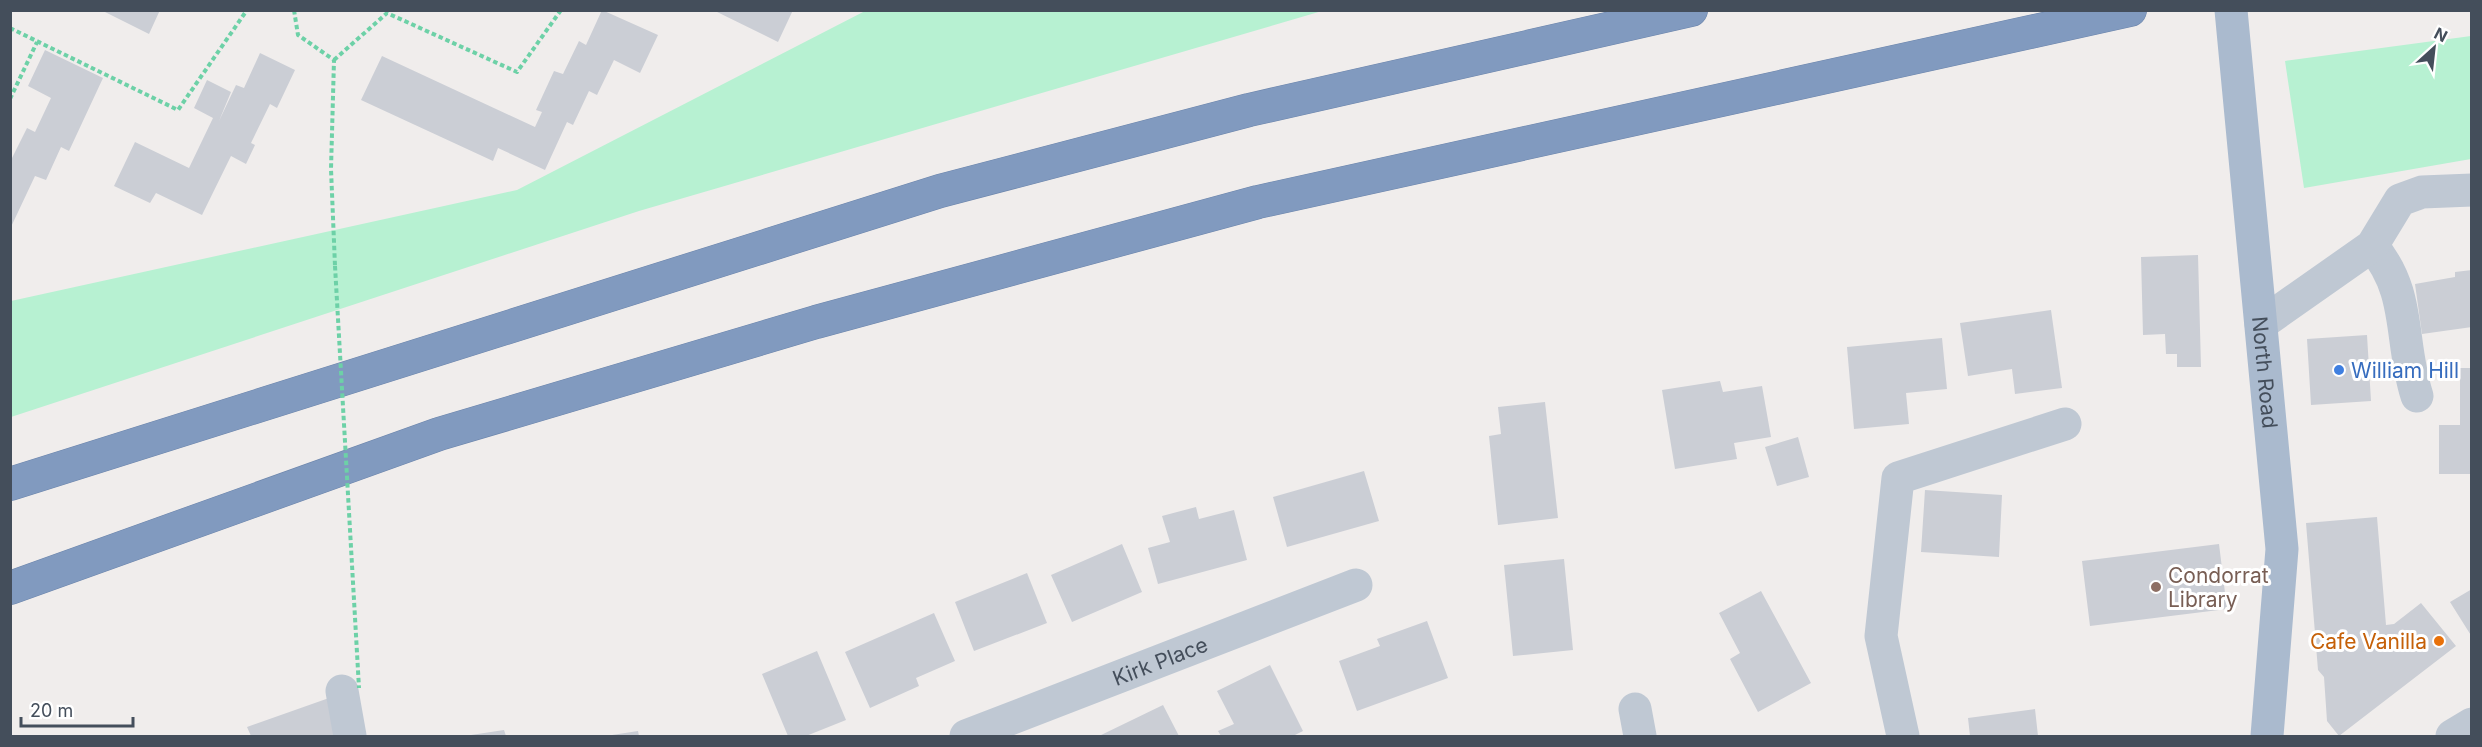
<svg xmlns="http://www.w3.org/2000/svg" width="2482" height="747" font-family="Inter,sans-serif">
	<style>
		.green { fill: #b7f1d2 }
		.building { fill: #cbced5 }
		.lines { fill: none; stroke-linecap: round; stroke-linejoin: round }
		.highway-casing { stroke: #6c85ab; stroke-width: 34 }
		.path { stroke: #6dd1a7; stroke-width: 4; stroke-dasharray: 4.5 3; stroke-linecap: butt }
		.minor { stroke: #bfc8d3; stroke-width: 33 }
		.major { stroke: #aabace; stroke-width: 33 }
		.highway { stroke: #819abf; stroke-width: 33 }
		.path-bridge { stroke: #6dd1a7; stroke-width: 4; stroke-dasharray: 4.5 3; stroke-linecap: butt }
		.shop-dot { fill: #3f7fe0; stroke: #fff; stroke-width: 2 }
		.education-dot { fill: #8d6e63; stroke: #fff; stroke-width: 2 }
		.food-dot { fill: #e8710a; stroke: #fff; stroke-width: 2 }
		.labels { text-anchor: middle; dominant-baseline: central; stroke-width: 6; stroke-linejoin: round; paint-order: stroke }
		.shop-label { font-size: 21px; fill: #366cbe; stroke: #fff; text-anchor: start }
		.street-label { font-size: 21px; fill: #444e5b; stroke: #fff }
		.education-label { font-size: 21px; fill: #785e54; stroke: #fff; text-anchor: start }
		.food-label { font-size: 21px; fill: #c56008; stroke: #fff; text-anchor: end }
	</style>
	<rect width="100%" height="100%" fill="#f0edec"/>
	<!-- green -->
	<path class="green" d="M865,11H1322L639,211L11,417V301L517,190Z
		M2471,36V159L2304,188L2285,61Z"/>
	<!-- building -->
	<path class="building" d="M101,10H160L149,34Z
		M602,10L658,35L640,73L614,60L597,95L589,91L573,125L567,122L545,170L498,148L493,161L361,100L382,56L535,127L542,112L536,110L554,71L563,74L579,41L586,45Z
		M713,10H793L778,42Z
		M45,50L103,78L69,151L61,147L46,180L35,176L10,229V162L27,128L35,132L51,98L28,86Z
		M260,53L295,70L277,108L270,104L251,143L255,145L246,164L231,156L202,215L156,193L150,203L114,186L135,142L189,168L213,118L194,108L207,80L231,92L219,121L236,85L244,88Z
		M2198,255L2201,367H2177V354H2166L2165,334L2143,335L2141,257Z
		M2472,270V327L2422,334L2415,284L2455,277V272Z
		M2051,310L2062,388L2015,394L2012,369L1968,376L1960,323Z
		M2367,335L2371,401L2311,405L2307,339Z
		M1942,338L1947,389L1906,393L1909,424L1854,429L1847,347Z
		M2460,368H2472V474H2439V425H2460Z
		M1720,381L1723,392L1762,386L1771,437L1734,443L1737,459L1675,469L1662,390Z
		M1545,402L1558,518L1498,525L1489,436L1501,434L1498,407Z
		M1798,437L1809,477L1777,486L1765,447Z
		M1364,471L1379,521L1287,547L1273,497Z
		M1925,490L2002,495L1999,557L1921,552Z
		M1196,507L1199,519L1234,510L1247,560L1158,584L1148,548L1170,542L1162,516Z
		M2377,517L2386,625L2394,624L2421,603L2456,646L2339,736L2327,721L2324,677L2318,670L2306,523Z
		M1122,544L1142,592L1072,622L1051,575Z
		M2219,544L2227,609L2090,626L2082,561Z
		M1564,559L1573,650L1513,656L1504,565Z
		M1027,573L1047,623L974,651L955,602Z
		M2472,589V637L2450,602Z
		M1761,591L1811,683L1758,712L1730,659L1740,653L1719,613Z
		M934,613L955,661L916,678L919,686L870,708L845,652Z
		M1427,621L1448,678L1357,711L1339,661L1380,646L1377,639Z
		M817,651L846,720L806,736H788L762,674Z
		M1270,665L1303,731L1293,736H1221L1218,731L1234,724L1217,691Z
		M329,698L340,736H251L247,727Z
		M1163,705L1179,736H1099Z
		M2035,709L2038,736H1970L1968,718Z
		M504,730L506,736H472L471,735Z
		M638,731L639,736H612V735Z"/>
	<g class="lines">
		<defs>
			<path id="highway" d="M10,484L940,191L1249,110L1691,10
				M10,588L439,434L816,322L1258,202L2130,10"/>
		</defs>
		<!-- highway casing -->
		<use href="#highway" class="highway-casing"/>
		<!-- path -->
		<path class="path" d="M294,10L298,35L334,60L331,169L335,266
			M10,28L178,110L247,10
			M334,60L387,13L517,72L561,10
			M10,99L37,42"/>
		<!-- minor -->
		<g class="minor">
			<path d="M2372,246C2412,293 2399,340 2417,396"/>
			<path d="M2261,324L2372,246L2400,200L2422,192L2472,190"/>
			<path d="M342,691L350,736"/>
			<path d="M1635,709L1640,736"/>
			<path id="s1" d="M966,736L1356,585"/>
			<path d="M1903,736L1881,636L1898,478L2065,424"/>
			<path d="M2452,736L2472,724"/>
		</g>
		<!-- major -->
		<path class="major" id="s2" d="M2231,10L2282,549L2267,736"/>
		<!-- highway -->
		<use href="#highway" class="highway"/>
		<!-- path-bridge -->
		<path class="path-bridge" d="M335,266L359,688"/>
	</g>
	<!-- markers -->
	<circle class="shop-dot" cx="2339" cy="370" r="6"/>
	<circle class="education-dot" cx="2156" cy="587" r="6"/>
	<circle class="food-dot" cx="2439" cy="641" r="6"/>
	<g class="labels">
		<!-- shop labels -->
		<g class="shop-label">
			<text x="2351" y="370">William Hill</text>
		</g>
		<!-- street labels -->
		<g class="street-label">
			<text stroke="none"><textPath href="#s2" startOffset="364">North Road</textPath></text>
			<text stroke="none"><textPath href="#s1" startOffset="208">Kirk Place</textPath></text>
		</g>
		<!-- education labels -->
		<g class="education-label">
			<text x="2168" y="575">Condorrat<tspan x="2168" dy="24">Library</tspan></text>
		</g>
		<!-- food labels -->
		<g class="food-label">
			<text x="2427" y="641">Cafe Vanilla</text>
		</g>
	</g>
	<!-- border -->
	<rect width="2482" height="747" fill="none" stroke="#444e5b" stroke-width="24"/>
	<!-- north arrow -->
	<g transform="translate(2434 48) rotate(27)" stroke="#ffffff" stroke-width="4.5" paint-order="stroke">
	<path d="M0-4.5L10 22L0 15L-10 22Z" fill="#444e5b"/>
	<text y="-9" font-size="16" font-weight="bold" text-anchor="middle" fill="#444e5b">N</text>
	</g>
	<!-- scale -->
	<path d="M21 717v9h112v-9" fill="none" stroke="#444e5b" stroke-width="3"/>
	<text x="30" y="717" font-size="18" fill="#444e5b" stroke="#ffffff" stroke-width="4.5" paint-order="stroke">20 m</text>
</svg>
